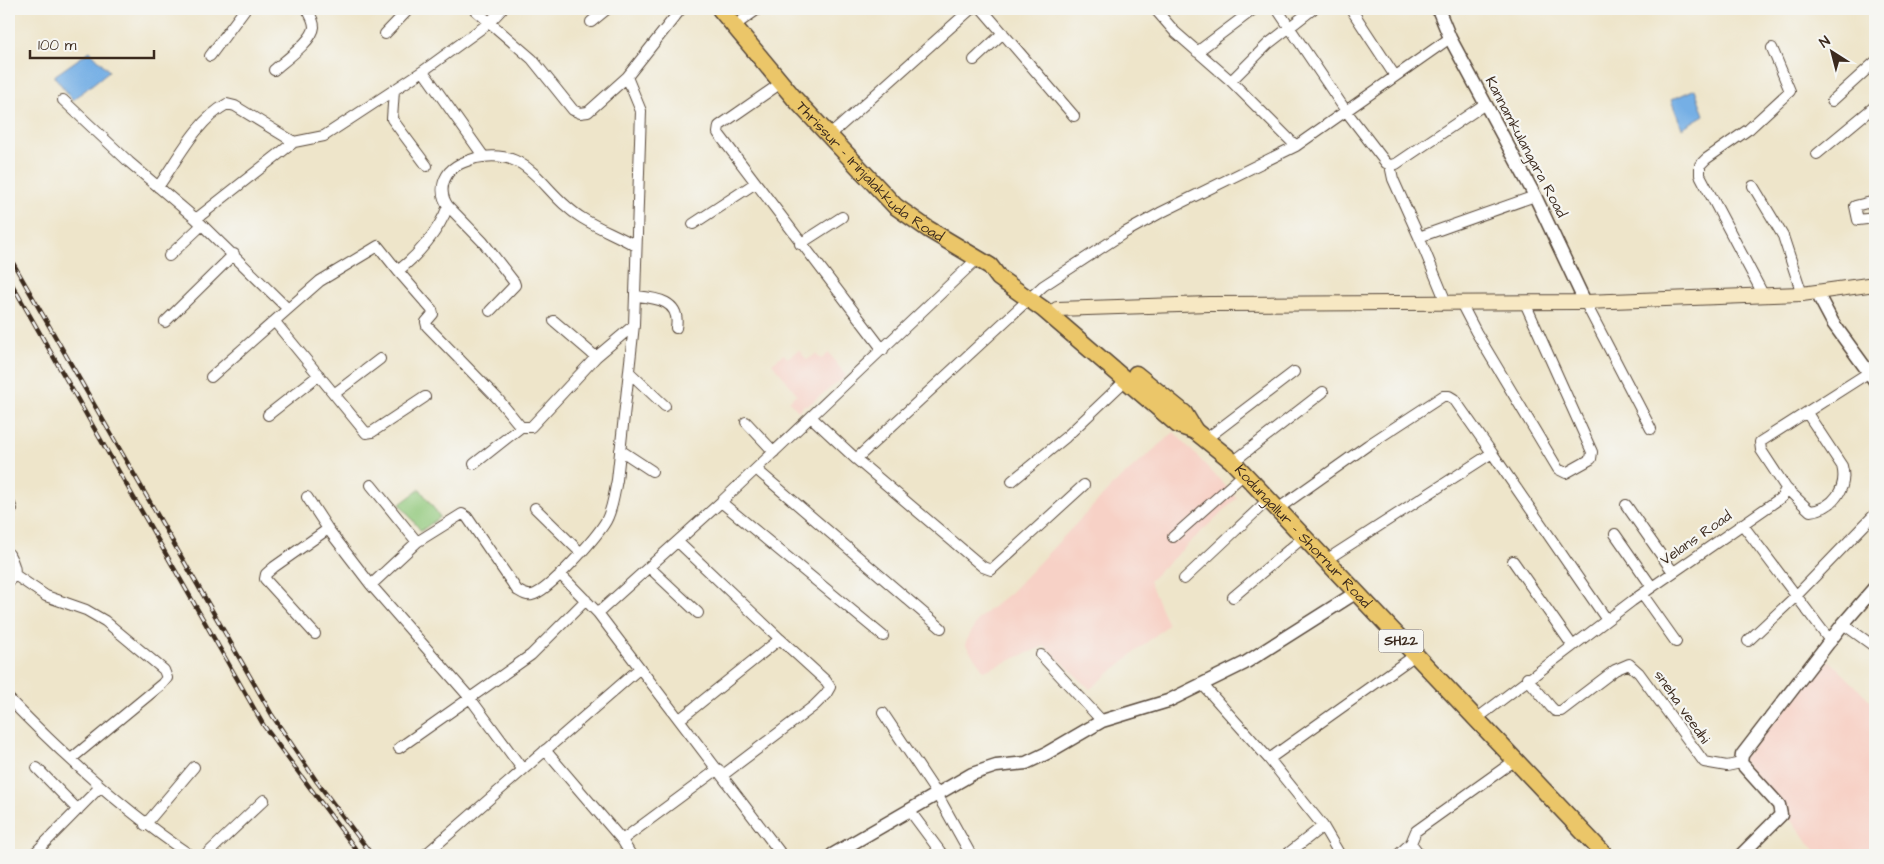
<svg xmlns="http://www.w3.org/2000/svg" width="1884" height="864" font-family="'Architects Daughter',sans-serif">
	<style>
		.built { fill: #f7d1c6 }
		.green { fill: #90c87a; stroke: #66794c }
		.water { fill: #74afe5; stroke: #586c82 }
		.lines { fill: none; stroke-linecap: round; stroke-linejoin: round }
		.minor-casing { stroke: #564638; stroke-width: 12 }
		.tertiary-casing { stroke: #564638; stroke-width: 15 }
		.secondary-casing { stroke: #564638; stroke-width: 16 }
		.primary-casing { stroke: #564638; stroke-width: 19 }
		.minor { stroke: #fff; stroke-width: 10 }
		.tertiary { stroke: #fff; stroke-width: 12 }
		.secondary { stroke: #f7e8c3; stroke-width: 14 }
		.primary { stroke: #ebc669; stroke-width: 16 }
		.rail-casing { stroke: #3b2a1e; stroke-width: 4.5 }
		.rail { stroke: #f6f6f2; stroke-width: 2.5; stroke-dasharray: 8; stroke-linecap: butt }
		.labels { text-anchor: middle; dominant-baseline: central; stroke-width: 4.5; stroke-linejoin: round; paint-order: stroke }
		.shield { fill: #f6f6f2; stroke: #73675e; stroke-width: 1 }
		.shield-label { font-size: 14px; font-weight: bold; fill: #3b2a1e }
		.street-label { font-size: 15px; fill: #3b2a1e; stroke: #f6f6f2 }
	</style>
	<rect width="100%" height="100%" fill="#f6f6f2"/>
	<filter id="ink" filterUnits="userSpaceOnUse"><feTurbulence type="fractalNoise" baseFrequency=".02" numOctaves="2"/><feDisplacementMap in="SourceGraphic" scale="10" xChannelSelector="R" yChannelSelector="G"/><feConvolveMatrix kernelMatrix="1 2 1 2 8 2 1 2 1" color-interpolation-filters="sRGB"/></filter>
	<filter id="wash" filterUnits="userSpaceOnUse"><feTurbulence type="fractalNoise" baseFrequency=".0096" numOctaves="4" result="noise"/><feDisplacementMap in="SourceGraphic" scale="20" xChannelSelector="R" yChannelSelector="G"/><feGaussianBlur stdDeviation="1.12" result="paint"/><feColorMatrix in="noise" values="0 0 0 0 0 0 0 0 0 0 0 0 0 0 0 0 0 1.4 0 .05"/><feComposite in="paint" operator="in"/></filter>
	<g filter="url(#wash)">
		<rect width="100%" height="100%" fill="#eee5ca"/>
		<!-- built -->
		<path class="built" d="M799,350L807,360L816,354L821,359L829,353L846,376L807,406L805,404L798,411L789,401L797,394L772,363L784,354L787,358Z
			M1174,432L1237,498L1149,581L1168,625L1090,689L1045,646L984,671L965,644L978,619L1011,592L1113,485Z
			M1829,660L1875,705V855H1819L1741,759Z"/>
		<!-- green -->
		<path class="green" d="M420,489L440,517L421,531L400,504Z"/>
		<!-- water -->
		<path class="water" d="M90,51L109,71L73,100L54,76Z
			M1695,89L1704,115L1682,128L1671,100Z"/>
	</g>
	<g filter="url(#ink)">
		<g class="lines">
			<defs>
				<path id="minor" d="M474,9L532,59L573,110L580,113L588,112L627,77
					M982,9L1074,116
					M1155,9L1175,32L1231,81L1296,146
					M1277,9L1346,111L1386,163L1390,165L1396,164L1485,104
					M1351,9L1395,76
					M591,22L607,9
					M734,26L758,9
					M385,34L409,9
					M1197,52L1254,9
					M210,56L245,9
					M974,60L1003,33
					M274,70C284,61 313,41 314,27C314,21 310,14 307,9
					M423,71L484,157
					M1231,81L1268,44L1313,9
					M781,83L719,126L718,133L883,350
					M394,90L392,119L427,166
					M63,100L129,162L196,219
					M1832,101L1875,62
					M829,136L971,9
					M294,142L196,219L288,309L320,281L378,246L398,271C418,255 439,231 448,206C441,196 441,185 447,175C453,165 466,161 476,158C532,146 541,193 582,218C598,228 619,236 636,246
					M1817,154L1875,106
					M1390,165L1393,179L1419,237
					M1875,183V185
					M1753,186L1783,236L1802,294
					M158,187C178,159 196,121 227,104L235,106L294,142L324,136L350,119L423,71L489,23L502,9
					M1875,201L1855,206L1858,220L1875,218
					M448,206L483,242L514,282L515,285L490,311
					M693,224L754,184
					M800,244L842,217
					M169,256L202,225
					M398,271L432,310L433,314L426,322L427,326L498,399L521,427L474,464
					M636,296C657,298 681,301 676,328
					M1764,296L1700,175V165L1706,159L1749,129L1790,91L1772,48
					M1446,302L1419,237L1535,196
					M1585,302L1651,429
					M1461,303L1476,332L1558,469L1566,473L1591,459L1592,452L1525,303
					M554,321L596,357
					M165,322L234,254
					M275,322L366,433L372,432L425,397
					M629,372L665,406
					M211,377L288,309
					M334,394L380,359
					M268,415L319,375
					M811,417L856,459L1043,286L1124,233L1160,213L1296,146L1450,38
					M746,422L774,452
					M521,427H531L596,357L634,325
					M1206,439L1294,372
					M620,450L652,471
					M856,459L983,567L991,570L1084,485
					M1233,462L1323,392
					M756,469L941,628
					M1012,481L1066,437L1127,379
					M371,485L417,542
					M1786,488L1810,511C1833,509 1848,488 1842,466L1807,413
					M307,497L328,529
					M9,502L12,509L9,514
					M721,502L883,636
					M1626,505L1673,572
					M535,508L581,553
					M1279,508L1368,445L1443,396H1449L1454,399L1492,453
					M1742,524L1831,642
					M1615,534L1652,587
					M1173,537L1244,474
					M678,542L780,639
					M9,554C14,565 19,572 9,581
					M1326,560L1492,453L1607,620
					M1513,561L1572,645
					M650,568L698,613
					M560,574L598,613L721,502L977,259
					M15,575L46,596L86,610L105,621L164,670L167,678L162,684L71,759
					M1184,579L1269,499
					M371,585L470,698L523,770
					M1642,594L1676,642
					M1233,597L1305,536
					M598,613L782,855
					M1843,624L1875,647
					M315,634L265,579L266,574L274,567L328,529L371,585L417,542L462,514L467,517L517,590C522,593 526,596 532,595C549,591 596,538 606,521C613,508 614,494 617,480L634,325L641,111L627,77L681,9
					M1748,641L1796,596L1875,514
					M1041,655L1102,721
					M1527,678L1551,707L1555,711H1561L1615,670L1629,664L1639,673L1704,762L1727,766L1741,763
					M1202,684L1269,759L1414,656
					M9,699C65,757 123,810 190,855
					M883,713L937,794L971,855
					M680,719L780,639L826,681L830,687L826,694L814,706L723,775
					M1475,720L1632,601L1782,497L1786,488L1761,450L1760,442L1868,373
					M399,748L531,655L586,600
					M545,750L622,840L631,855
					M1269,759L1323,826L1340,855
					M37,768L78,810
					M910,811L942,854
					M145,825L194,767
					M622,840L718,769
					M1411,843L1416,831L1514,761
					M33,855L100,787
					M206,855L264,800
					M425,855L640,668
					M1286,855L1323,826
					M1398,855L1411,843L1420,855"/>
				<path id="tertiary" d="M1438,9L1450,38L1535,196L1585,302
					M1817,293L1833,323L1875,381
					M832,855L972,774L996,766L1026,763L1047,753L1102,721L1168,701L1245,663L1357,592
					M1741,855L1781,815L1779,805L1741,763L1742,755L1843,624L1875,587"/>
				<path id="secondary" d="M1057,309L1209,304L1585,302L1802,294L1875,284"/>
				<g id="primary">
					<path id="s1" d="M720,9L794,98L895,206L928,229L990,266L999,278L1043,309L1178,425L1195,431L1231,460L1605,855"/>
					<path d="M1136,374L1184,413L1195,431"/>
				</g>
			</defs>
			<!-- minor casing -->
			<use href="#minor" class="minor-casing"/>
			<!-- tertiary casing -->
			<use href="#tertiary" class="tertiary-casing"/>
			<!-- secondary casing -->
			<use href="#secondary" class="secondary-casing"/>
			<!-- primary casing -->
			<use href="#primary" class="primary-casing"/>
			<!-- minor -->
			<use href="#minor" class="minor"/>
			<!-- tertiary -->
			<use href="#tertiary" class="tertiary"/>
			<!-- secondary -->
			<use href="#secondary" class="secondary"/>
			<!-- primary -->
			<use href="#primary" class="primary"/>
			<defs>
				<path id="rail" d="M9,256L272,715L317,782L372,855
					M9,279L264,726L360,855"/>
			</defs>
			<!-- rail casing -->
			<use href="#rail" class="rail-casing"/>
			<!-- rail -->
			<use href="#rail" class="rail"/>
		</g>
	</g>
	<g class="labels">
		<!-- shield labels -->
		<rect class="shield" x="1378.5" y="629.5" width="45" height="23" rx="4"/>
		<g class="shield-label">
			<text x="1401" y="641">SH22</text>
		</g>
		<!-- street labels -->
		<g class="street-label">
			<text transform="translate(1526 147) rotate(62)">Kannamkulangara Road</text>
			<text stroke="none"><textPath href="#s1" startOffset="222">Thrissur - Irinjalakkuda Road</textPath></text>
			<text stroke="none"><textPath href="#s1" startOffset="792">Kodungallur - Shornur Road</textPath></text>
			<text transform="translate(1696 538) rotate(-35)">Velans Road</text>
			<text transform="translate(1682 707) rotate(55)">sneha veedhi</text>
		</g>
	</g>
	<!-- margin -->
	<rect width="1884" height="864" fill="none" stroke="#f6f6f2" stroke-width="30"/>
	<!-- north arrow -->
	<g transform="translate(1832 52) rotate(324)" stroke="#f6f6f2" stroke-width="4" paint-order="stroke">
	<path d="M0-4L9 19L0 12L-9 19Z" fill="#3b2a1e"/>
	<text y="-8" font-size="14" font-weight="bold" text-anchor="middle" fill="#3b2a1e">N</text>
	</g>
	<!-- scale -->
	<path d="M30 50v8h124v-8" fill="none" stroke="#3b2a1e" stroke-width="2.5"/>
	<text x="38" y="50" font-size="15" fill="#3b2a1e" stroke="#f6f6f2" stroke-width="4" paint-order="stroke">100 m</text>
</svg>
